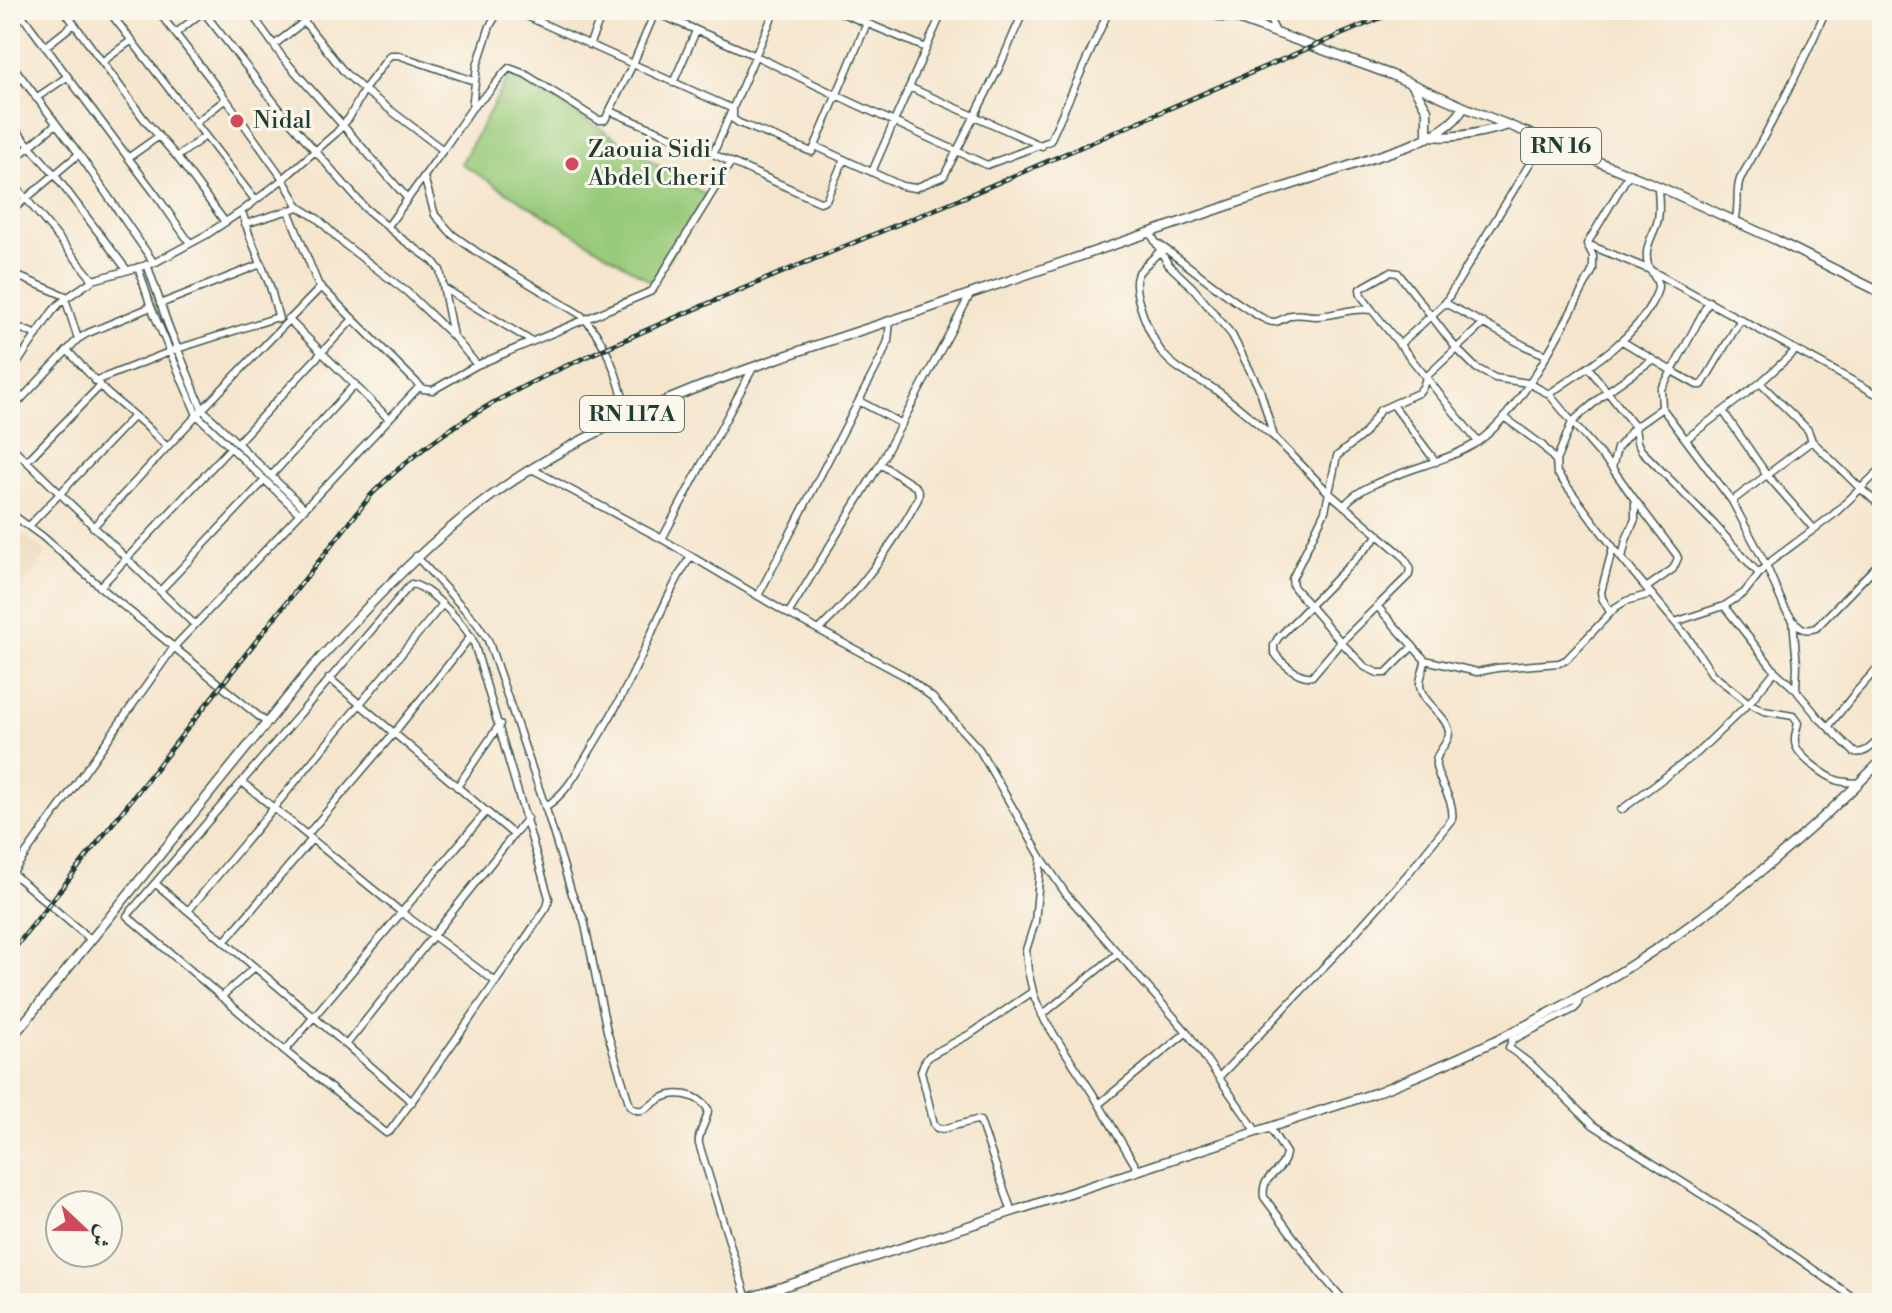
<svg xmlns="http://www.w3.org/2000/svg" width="1892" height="1313" font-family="'Libre Bodoni',Amiri,serif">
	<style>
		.built { fill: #e9d9ba }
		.green { fill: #99ca7a; stroke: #5c8457; stroke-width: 2 }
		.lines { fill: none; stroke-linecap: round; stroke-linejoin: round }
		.minor-casing { stroke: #3f564b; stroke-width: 9 }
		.major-casing { stroke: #3f564b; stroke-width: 11 }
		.minor { stroke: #fff; stroke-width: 6 }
		.major { stroke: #fff; stroke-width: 8 }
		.rail-casing { stroke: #1f3d34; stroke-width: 5 }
		.rail { stroke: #fbf7ec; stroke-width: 2; stroke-dasharray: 6; stroke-linecap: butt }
		.poi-dot { fill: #d1495b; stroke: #fbf7ec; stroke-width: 3 }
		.labels { text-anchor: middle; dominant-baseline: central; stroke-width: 6; stroke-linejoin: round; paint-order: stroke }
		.shield { fill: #fbf7ec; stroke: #61756b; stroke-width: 2 }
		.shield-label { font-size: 22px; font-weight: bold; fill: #1f3d34 }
		.poi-label { font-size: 24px; fill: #1f3d34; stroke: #fbf7ec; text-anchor: start }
	</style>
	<rect width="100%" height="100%" fill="#fbf7ec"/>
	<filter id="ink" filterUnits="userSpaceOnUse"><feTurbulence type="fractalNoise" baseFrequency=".0125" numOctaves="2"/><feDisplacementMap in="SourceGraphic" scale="16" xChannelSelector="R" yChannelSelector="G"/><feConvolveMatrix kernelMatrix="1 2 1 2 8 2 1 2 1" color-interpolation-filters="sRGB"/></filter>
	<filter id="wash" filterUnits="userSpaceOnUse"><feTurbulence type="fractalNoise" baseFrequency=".006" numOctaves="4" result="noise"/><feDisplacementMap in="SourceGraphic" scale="32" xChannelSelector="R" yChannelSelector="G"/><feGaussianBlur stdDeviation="1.8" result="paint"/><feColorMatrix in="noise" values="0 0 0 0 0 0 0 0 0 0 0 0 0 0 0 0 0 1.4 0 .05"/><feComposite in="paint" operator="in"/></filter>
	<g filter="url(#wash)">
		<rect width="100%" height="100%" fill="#f5e5cd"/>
		<!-- built -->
		<path class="built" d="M10,526L47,553L10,605Z"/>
		<!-- green -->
		<path class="green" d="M511,72L707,196L654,283L461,164Z"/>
	</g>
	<g filter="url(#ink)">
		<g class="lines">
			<defs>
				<path id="minor" d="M18,10L159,199L190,243
					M64,10L144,119L177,157L225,222
					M108,10L255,200
					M157,10L226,99L283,179L299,207L318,219L344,244L407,292L453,336
					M202,10L285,116L365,208L402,239L433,261L440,270L453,336L477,365
					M249,10L283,58L408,199
					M295,10L345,73L364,90L443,150L388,226
					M513,10L733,109V119L739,123L812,152L815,146L902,186L915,188L944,176L999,68L1024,10
					M650,10L756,56L836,95L987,165L1050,141L1109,10
					M835,10L926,48
					M1251,10L1270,20L1276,32
					M176,33L205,10
					M274,45L305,21
					M589,45L604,10
					M45,47L74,24
					M10,62L79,154L10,212
					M102,62L132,40
					M673,83L696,31
					M909,87L1042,146
					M36,98L67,77
					M472,108L477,66L490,26L499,10
					M610,111L713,154L820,202L826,200L844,159
					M10,123L54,174L127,270
					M195,123L226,99
					M1544,140L1445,303L1525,346L1546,355
					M815,146L867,23
					M443,150L472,108L489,92L504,73L509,68L525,74L598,120H605L633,64L656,10
					M79,154L154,263
					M713,154L775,10
					M177,157L205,136
					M128,158L159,136
					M10,163L56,124
					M872,172L943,10
					M424,177L435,215L453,235L477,252L581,315C608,342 619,380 628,416
					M10,179L93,280
					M288,210L318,284L423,389L433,390L477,365L652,291L731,162
					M242,211L249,234L270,286L279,319
					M1735,221C1740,206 1735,193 1740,179C1772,124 1801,68 1826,10
					M245,224L299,207
					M1151,234L1168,264L1193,288L1232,335L1260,390L1274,437L1328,492L1402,555L1410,567L1409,575L1404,580L1341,642L1312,676C1299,678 1282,664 1274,652V645L1278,638L1379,535
					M1155,242C1176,254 1257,323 1274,322C1279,322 1286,317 1291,315C1300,313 1307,316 1316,316C1335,316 1350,307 1372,310
					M1587,244L1648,269L1882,397
					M1159,252C1153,259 1143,266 1138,274C1129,290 1153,343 1164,355C1177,371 1199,379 1216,390C1236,404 1255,422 1274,437
					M147,264L168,325L202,409L304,508
					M138,267L151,307L197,415L299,513
					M10,273L68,297L93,280L154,263L206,235L242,211L283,179L336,133L349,118L364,90L390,55H398L474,81
					M444,288L531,341
					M65,298L78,339
					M1709,301L1672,371L1697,385H1702L1741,319
					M160,304L261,264
					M288,319L389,419
					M10,324L37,335
					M1622,341L1672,371L1661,389L1662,408L1635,427L1637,442L1641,450L1713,523L1759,574
					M1399,345L1445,303
					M67,350L108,394L144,424L167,447
					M1588,367L1635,427L1617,448L1612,468L1635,500V519L1626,540L1622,558
					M10,374L52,312L59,304L68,297
					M95,381L177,349L278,317
					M1760,383L1808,430L1812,441L1860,488L1882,507
					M1549,394L1572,422L1556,461L1557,473L1622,559L1689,639L1712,674L1749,703L1764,711L1793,716L1798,723C1797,729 1794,736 1795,742C1796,756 1827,777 1839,781C1845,782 1852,783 1859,783
					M859,401L902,424
					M1394,406L1436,462
					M1662,408L1732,501L1766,565L1785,609L1793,620L1797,665L1796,690
					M10,411L78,339L88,333L151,307
					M1723,411L1767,475L1814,529
					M1504,417L1542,445L1556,461
					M1686,439L1760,383L1795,351
					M1478,442L1372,310L1361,295L1360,289L1390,272L1398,273L1456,348L1476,368L1495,378L1528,383L1549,394C1583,370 1632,342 1651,304C1654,298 1658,293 1658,286C1657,275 1645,271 1647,252C1648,241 1654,233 1657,223C1661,211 1658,197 1658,186
					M237,443L353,319
					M10,445L194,624
					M27,461L100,386
					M1612,468L1572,422L1608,391L1652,360
					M532,469L662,539L785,612L905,676L933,698L979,749L1041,857L1066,894L1187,1032L1257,1132
					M271,476L355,384
					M1635,500L1676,554L1678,558L1673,569L1646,588
					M1732,501L1812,441
					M1344,506C1365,476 1442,466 1476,443C1523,412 1566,320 1593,270V256L1587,244L1629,174
					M10,513L42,536L111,596L267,723
					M29,526L134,416
					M93,527L197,415L321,287
					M662,539L754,366
					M416,556L476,622L488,640L547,812L572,894L584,920L607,1031L630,1106C634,1109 636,1111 642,1110C649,1108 654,1102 660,1099C676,1090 698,1094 708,1109C708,1122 697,1132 699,1144L747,1299
					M411,584C429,586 466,626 474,643L549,898L547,907C495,983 444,1058 390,1131L386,1133L285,1051L127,916Z
					M100,587L231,447
					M160,591L265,480
					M758,596L881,358L888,341L890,321
					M1377,606L1425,660L1477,672L1497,668L1559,663L1566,660L1616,607L1626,601L1651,594
					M1724,606L1775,671L1796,690L1818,717L1854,752C1866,755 1874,744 1882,736
					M1610,612L1602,598L1601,592L1613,547
					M788,614L880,464L970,295
					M1793,620C1801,628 1804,632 1816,628L1882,560
					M1675,622L1724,606L1744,593L1766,565L1833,515L1882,468
					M819,630C858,592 892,547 918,499L919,492L916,487L880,464
					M1413,646L1386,673H1378L1365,667L1341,642L1297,591L1293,586L1292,579L1325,511L1337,456L1364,434L1380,410L1418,393L1423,387L1426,377L1484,323
					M329,678L513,834
					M1828,727L1856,692L1882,663
					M242,782L401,912L496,982
					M457,787L500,724
					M545,807C568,792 577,772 591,749C607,723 623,696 636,667C654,630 668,591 691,556
					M1621,810L1697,753L1749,703L1775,671
					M307,835L394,733L471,636
					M1041,857L1035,922L1026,950L1028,971L1034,996L1045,1021L1093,1094L1138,1170
					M12,873L91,940
					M10,876L174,647L420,386
					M156,884L314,1017L412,1102
					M188,911L442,605
					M224,942L312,839
					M1579,996L1578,1005L1574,1009L1512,1040L1509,1048L1532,1065L1593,1125L1762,1233L1861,1303
					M221,997L255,967
					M1042,1015L1117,954
					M346,1045L527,818
					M285,1051L486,812
					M1219,1077L1338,952L1407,875L1452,819C1455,800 1439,784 1436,766C1434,752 1450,744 1449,731C1447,715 1420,702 1420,684C1420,676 1425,668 1425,660
					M1099,1104L1187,1032
					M1270,1128L1286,1153C1284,1174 1260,1174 1264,1197L1320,1273L1346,1303
					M1012,1212L980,1121L976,1120L943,1129L937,1128L934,1124L921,1071L924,1063L929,1056L972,1033L1032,992"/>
				<path id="major" d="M1202,10L1222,17H1232L1392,75L1464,107L1658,186L1776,240L1882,293
					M1412,84L1427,110V138
					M1431,136C1456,139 1485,132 1509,125
					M10,1040L308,672C376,596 442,525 528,471C651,394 789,355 926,309C1031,274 1135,238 1239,202C1296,183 1354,165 1411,145C1431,136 1453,127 1464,107
					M733,1303L1375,1093C1454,1062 1533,1025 1606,981C1706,920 1800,844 1882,760"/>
			</defs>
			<!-- minor casing -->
			<use href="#minor" class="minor-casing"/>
			<!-- major casing -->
			<use href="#major" class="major-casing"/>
			<!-- minor -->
			<use href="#minor" class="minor"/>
			<!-- major -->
			<use href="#major" class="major"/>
			<defs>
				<path id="rail" d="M10,954L371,495C451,413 547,374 649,329C743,288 838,249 933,210C1090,145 1243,74 1400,10"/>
			</defs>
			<!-- rail casing -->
			<use href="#rail" class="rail-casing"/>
			<!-- rail -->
			<use href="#rail" class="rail"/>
		</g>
	</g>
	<!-- markers -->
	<g class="poi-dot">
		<circle cx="237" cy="121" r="8"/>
		<circle cx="572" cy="164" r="8"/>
	</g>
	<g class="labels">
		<!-- shield labels -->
		<g class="shield">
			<rect x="1521" y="128" width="80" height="36" rx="6"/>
			<rect x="580" y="396" width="104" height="36" rx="6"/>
		</g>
		<g class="shield-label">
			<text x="1561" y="146">RN 16</text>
			<text x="632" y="414">RN 117A</text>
		</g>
		<!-- poi labels -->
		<g class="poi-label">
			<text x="253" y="121">Nidal</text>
			<text x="588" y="150">Zaouia Sidi<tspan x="588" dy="28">Abdel Cherif</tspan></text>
		</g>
	</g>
	<!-- margin -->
	<rect width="1892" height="1313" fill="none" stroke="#fbf7ec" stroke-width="40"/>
	<!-- north arrow -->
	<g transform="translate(84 1229) rotate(112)"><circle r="38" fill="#fbf7ec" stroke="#a3ada2" stroke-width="2"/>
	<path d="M0-6L14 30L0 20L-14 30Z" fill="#d1495b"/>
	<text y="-12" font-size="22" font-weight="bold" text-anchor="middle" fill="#1f3d34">ش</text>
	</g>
</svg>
